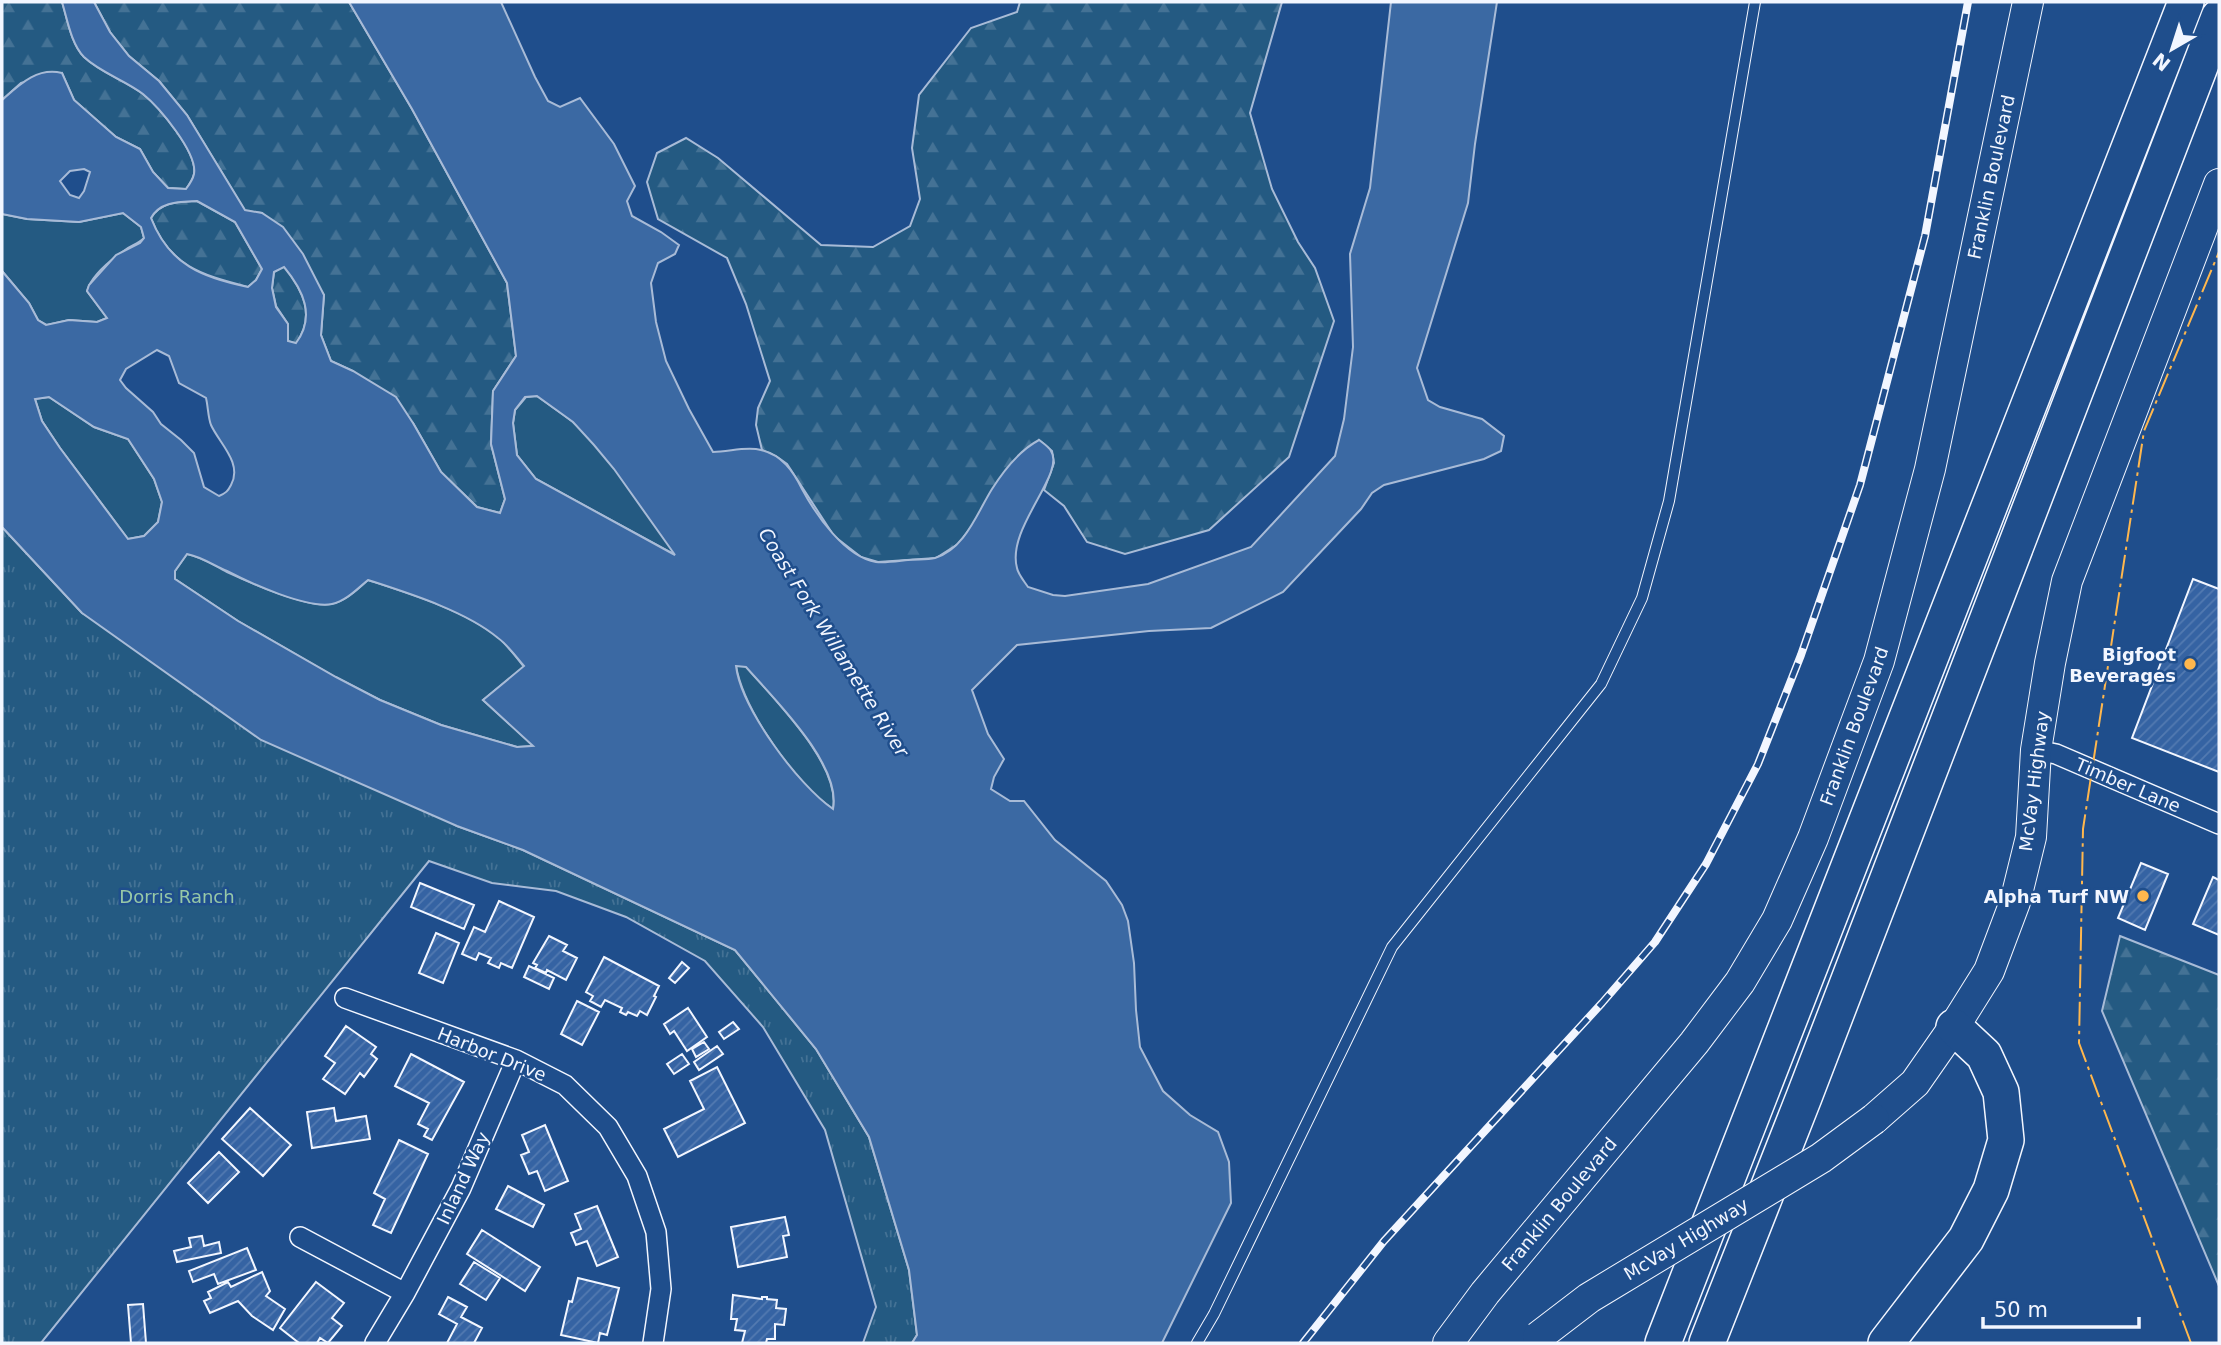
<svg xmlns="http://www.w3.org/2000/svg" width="2221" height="1345" font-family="'DejaVu Sans',sans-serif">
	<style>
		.grass { fill: #245a82; stroke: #a8bbd7; stroke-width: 2 }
		.forest { fill: url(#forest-firs); stroke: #a8bbd7; stroke-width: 2 }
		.park { fill: url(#park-tufts); stroke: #a8bbd7; stroke-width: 2 }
		.water { fill: #3b69a3; stroke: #a8bbd7; stroke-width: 2; fill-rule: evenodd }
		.building { fill: url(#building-hatch); stroke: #f2f6ff; stroke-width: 2 }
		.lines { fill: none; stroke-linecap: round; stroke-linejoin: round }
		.lane-casing { stroke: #f2f6ff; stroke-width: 12 }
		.street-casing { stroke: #f2f6ff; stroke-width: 22 }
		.primary-casing { stroke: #f2f6ff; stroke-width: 32 }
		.highway-casing { stroke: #f2f6ff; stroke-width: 38 }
		.lane { stroke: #1f4e8c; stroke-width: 10 }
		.street { stroke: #1f4e8c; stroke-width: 19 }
		.primary { stroke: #1f4e8c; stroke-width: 30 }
		.highway { stroke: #1f4e8c; stroke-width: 35 }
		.rail-casing { stroke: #f2f6ff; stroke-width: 8 }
		.rail { stroke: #1f4e8c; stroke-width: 5; stroke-dasharray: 16; stroke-linecap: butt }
		.primary-bridge-casing { stroke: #f2f6ff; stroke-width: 32; stroke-linecap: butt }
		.primary-bridge { stroke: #1f4e8c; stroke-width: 30 }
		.power { stroke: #ffb74d; stroke-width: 2; stroke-dasharray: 24 5 3.5 5; stroke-linecap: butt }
		.poi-dot { fill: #ffb74d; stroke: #1f4e8c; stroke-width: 2.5 }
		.labels { text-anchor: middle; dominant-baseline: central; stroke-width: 5; stroke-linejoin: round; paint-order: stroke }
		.street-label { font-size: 18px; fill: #f2f6ff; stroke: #1f4e8c }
		.poi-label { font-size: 18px; font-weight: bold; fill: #f2f6ff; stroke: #1f4e8c; text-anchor: end }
		.park-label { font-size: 18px; fill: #97c8a6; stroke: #1f4e8c }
		.water-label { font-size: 19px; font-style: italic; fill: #f2f6ff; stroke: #1f4e8c }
	</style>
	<defs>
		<pattern id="forest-firs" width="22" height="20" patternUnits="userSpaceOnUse" patternTransform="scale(1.75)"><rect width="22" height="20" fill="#245a82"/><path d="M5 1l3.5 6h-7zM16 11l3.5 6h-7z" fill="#447295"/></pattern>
		<pattern id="park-tufts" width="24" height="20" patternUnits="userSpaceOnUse" patternTransform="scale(1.75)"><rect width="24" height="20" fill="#245a82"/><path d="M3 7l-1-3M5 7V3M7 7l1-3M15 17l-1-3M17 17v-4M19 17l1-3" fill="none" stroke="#447295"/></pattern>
		<pattern id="building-hatch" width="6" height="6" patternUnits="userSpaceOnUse" patternTransform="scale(1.75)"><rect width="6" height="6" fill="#3563a3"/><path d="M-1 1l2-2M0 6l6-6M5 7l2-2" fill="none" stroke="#537ab1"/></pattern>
	</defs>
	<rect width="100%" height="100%" fill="#1f4e8c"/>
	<!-- grass -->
	<path class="grass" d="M123,213L141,227L144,238C138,244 132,245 125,250C112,259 92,274 87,291L107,318L97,322L69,320L47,325L38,320L29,303L2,271V214L27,219L79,222Z
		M537,396C549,405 562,413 573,422C611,455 647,514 677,556L536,479L517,455L513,423L515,410L526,397Z
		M49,397L94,427L128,439L154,479L162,502L158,522L144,536L128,539L60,448L42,421L35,399Z
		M187,554C202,557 213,565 227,572C251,583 306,608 331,604C346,601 358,589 368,580C408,593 467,611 499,638C508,646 516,657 524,667L483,700L534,746L517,747L441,725L380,700L335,677L238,621L175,579V571Z
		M736,666H746C774,700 841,764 833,809C824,803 815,796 808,788C780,758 743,706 736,666Z"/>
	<!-- forest -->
	<path class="forest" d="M2,2H62C67,18 71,44 84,57C101,73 124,80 143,94C159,107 198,153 194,174C193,179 189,185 186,189L168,188L153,172L140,149L116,137L74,100L62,73L21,83L2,100Z
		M94,2H349L412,109L507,283L516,356L493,391L491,444L505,499L500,513L477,507L441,472L413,423L353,371L331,361L321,335L324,295L262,213L245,211L187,115L159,81L129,56L110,32Z
		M1020,2H1282L1250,113L1272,189L1298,242L1315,268L1334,321L1289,457L1209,530L1125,554L1087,542L1064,506L1044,490L1054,463L1052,451L1039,440L958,544L936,558L878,562L861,557L834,536L787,464L776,456L762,450L756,425L758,408L770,381L746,304L727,258L658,219L647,182L657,153L686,138L718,158L821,245L873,247L910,226L920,199L912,148L919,95L971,28L1017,12Z
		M197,201L235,222L262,269L256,280L248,287C202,275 170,267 151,218C160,201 180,202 197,201Z
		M284,266C303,291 316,315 296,344L288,341V324L276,306L272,288L274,272Z
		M2120,936L2219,975V1286L2102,1011Z"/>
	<!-- park -->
	<path class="park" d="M2,527L82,613L457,826L523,850L735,950L816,1049L869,1137L909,1270L917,1335L912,1343H863L876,1307L825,1130L763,1027L705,961L626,917L556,891L492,883L429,861L41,1343H2Z"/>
	<!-- water -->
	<path class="water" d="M62,2H94L110,32L129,56L159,81L187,115L245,210L262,213L283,227L303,254L324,295L321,335L331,361L353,371L396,397L413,423L441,472L477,507L500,513L505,499L491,444L493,391L516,356L507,283L412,109L349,2H501L535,77L548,101L560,107L580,98L614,144L635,186L627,201L632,216L661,232L679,245L675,254L658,263L651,283L656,322L666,361L689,409L713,452C729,452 746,446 761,450C782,455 793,471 802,489C816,515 845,557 876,562C886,563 898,561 908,560C917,559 927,560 935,558C965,549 977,513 992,489C1004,470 1020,450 1039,440C1043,443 1049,447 1051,451C1066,474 1006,528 1017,568C1018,574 1024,581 1028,587L1053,595L1065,596L1148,584L1251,547L1335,456L1344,419L1353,347L1350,254L1370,188L1391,2H1497L1475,144L1468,203L1417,368L1428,400L1440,407L1482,419L1504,436L1501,451L1484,459L1384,485L1372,493L1361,509L1283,592L1211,628L1149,631L1017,645L972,690L988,734L1004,759L994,777L991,789L1010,801H1024L1055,840L1106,881L1122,905L1128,921L1134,963L1136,1010L1140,1047L1163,1091L1190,1115L1218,1132L1229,1162L1231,1203L1162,1343H912L917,1335L909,1270L869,1137L816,1049L735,950L523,850L457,826L261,740L82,613L2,527V271L29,303L38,320L46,325L69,320L97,322L107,318L87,291L89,285L116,255L140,243L144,238L141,227L123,213L79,222L27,219L2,214V100C20,84 37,67 62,73L74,100L116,137L140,149L153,172L168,188L186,189C189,185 193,179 194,174C198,153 159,107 143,94C125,80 101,73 84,57C71,44 67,18 62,2ZM84,169L90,172L84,191L79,198L70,195L60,181L70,171ZM197,201L235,222L262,269L256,280L248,287C203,278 169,265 151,218C160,201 180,202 197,201ZM284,267C303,290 316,316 296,343L288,341V324L276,307L272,288L274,272ZM157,350L169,356L179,383L206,398C208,406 208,417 211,425C219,443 243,463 231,485C228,491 226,493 219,496L204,487L194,453L181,440L161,424L153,412L126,388L120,380L126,369ZM537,396L573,422L594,445L614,469L675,555L536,479L517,455L513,423L515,410L525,397ZM49,397L94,427L128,439L154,479L162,502L158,522L144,536L128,539L60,448L42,421L35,399ZM187,554C202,557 213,565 227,571C250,583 307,609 332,604C346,601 357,589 368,580C408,593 466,611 498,638C508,645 516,657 524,666L483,700L533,746L517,747L441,725L380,700L336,677L238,621L175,579V571ZM736,666L746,667C774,699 842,765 833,809C798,785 741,708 736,666Z"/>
	<!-- building -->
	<path class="building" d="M2193,579L2219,589V772L2132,738Z
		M2141,863L2168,874L2145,930L2118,918Z
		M2213,877L2219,880V935L2193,924Z
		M420,883L474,905L464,929L411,907Z
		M499,901L534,917L512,968L501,963L499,968L488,963L491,958L479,953L476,960L462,954L474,927L485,932Z
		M436,933L459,943L443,983L419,973Z
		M549,936L567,945L563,951L577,958L566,980L547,970L546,973L535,968L537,965L533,963Z
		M604,957L659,986L654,996L656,997L647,1015L640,1011L637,1016L628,1012L626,1015L620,1012L622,1008L605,1000L601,1007L590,1001L593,996L586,992Z
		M682,962L689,968L675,983L669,978Z
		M529,966L554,978L549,989L524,977Z
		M577,1001L599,1012L582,1045L561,1034Z
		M688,1008L707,1037L687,1051L674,1031L670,1034L664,1024Z
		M733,1022L739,1029L724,1039L719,1032Z
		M346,1026L376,1047L371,1054L377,1059L364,1077L360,1073L345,1094L323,1079L335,1063L325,1056Z
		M704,1042L709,1049L696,1057L692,1049Z
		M717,1046L723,1054L699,1070L694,1062Z
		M411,1054L464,1082L432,1140L424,1136L428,1129L418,1124L429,1103L395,1086Z
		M682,1054L689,1064L674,1074L667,1064Z
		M717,1067L745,1123L678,1157L664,1129L704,1109L690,1081Z
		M250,1108L291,1145L263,1176L222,1139Z
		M334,1108L336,1121L366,1116L370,1139L312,1148L307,1112Z
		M545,1125L568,1181L545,1191L537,1171L529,1174L521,1155L529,1152L522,1135Z
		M399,1140L428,1154L391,1233L373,1225L385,1199L374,1193Z
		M219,1152L239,1172L208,1203L188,1183Z
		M508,1186L544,1205L533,1227L496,1209Z
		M597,1206L618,1257L597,1266L587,1241L576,1245L571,1233L581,1229L575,1214Z
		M785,1217L789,1235L783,1236L787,1257L738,1267L731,1227Z
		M482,1230L540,1267L525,1291L467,1254Z
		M202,1236L204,1246L219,1242L221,1253L177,1262L174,1251L191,1247L189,1238Z
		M247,1248L256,1270L218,1284L214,1274L193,1282L189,1271Z
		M474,1262L500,1278L486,1300L460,1284Z
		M262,1272L270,1291L266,1296L285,1309L273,1330L252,1316L238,1301L210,1313L204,1301L211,1298L208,1292L228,1282L231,1287Z
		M578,1278L619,1288L607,1335L600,1333L598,1343L561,1335L569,1301L572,1302Z
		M316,1282L344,1303L332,1318L342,1326L328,1343L320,1338L317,1343H299L280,1328Z
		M733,1295L762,1299V1297H767V1299L777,1300L776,1308L786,1309L784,1325L775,1324V1339H767L766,1343H742L745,1331L735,1330L737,1319H731Z
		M448,1297L467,1307L461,1317L482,1328L474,1343H447L457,1324L439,1314Z
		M143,1304L146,1343H131L128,1305Z"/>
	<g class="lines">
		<defs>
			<path id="lane" d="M1197,1343L1214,1314L1392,947L1601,684L1642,598L1669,501L1755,2"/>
			<path id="street" d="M2036,750L2056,754L2219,824
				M345,998L516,1060L565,1085L608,1127L637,1176L656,1232L661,1289L653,1343
				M300,1237L405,1293
				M375,1343L405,1293L461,1188L516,1060"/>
			<path id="primary" d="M1874,1119L1915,1083L1954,1027L1989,971L2015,902L2031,837L2036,750L2050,663L2067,581L2219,184
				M1448,1343L1485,1293L1694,1043L1740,982L1777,920L1813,838L1879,661L1930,469L2028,2"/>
			<path id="highway" d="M1663,1343L2186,2
				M1707,1343L1804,1097L2219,17
				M1886,1343L1966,1239L1991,1190L2006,1140L2001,1092L1984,1055L1954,1027"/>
		</defs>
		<!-- lane casing -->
		<use href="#lane" class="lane-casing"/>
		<!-- street casing -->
		<use href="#street" class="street-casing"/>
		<!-- primary casing -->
		<use href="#primary" class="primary-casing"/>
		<!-- highway casing -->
		<use href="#highway" class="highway-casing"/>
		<!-- lane -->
		<use href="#lane" class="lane"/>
		<!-- street -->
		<use href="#street" class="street"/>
		<!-- primary -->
		<use href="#primary" class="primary"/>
		<!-- highway -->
		<use href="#highway" class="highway"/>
		<defs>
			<path id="rail" d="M1303,1343L1384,1241L1602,1003L1655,942L1706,864L1758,764L1801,655L1860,485L1925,236L1968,2"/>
		</defs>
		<!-- rail casing -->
		<use href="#rail" class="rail-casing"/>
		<!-- rail -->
		<use href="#rail" class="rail"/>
		<defs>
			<path id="primary-bridge" d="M1538,1337L1589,1298L1821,1158L1874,1119"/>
		</defs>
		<!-- primary-bridge casing -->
		<use href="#primary-bridge" class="primary-bridge-casing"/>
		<!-- primary-bridge -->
		<use href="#primary-bridge" class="primary-bridge"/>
		<!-- power -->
		<path class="power" d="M2191,1343L2079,1043L2083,829L2144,431L2219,252"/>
	</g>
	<!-- markers -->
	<g class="poi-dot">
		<circle cx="2190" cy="664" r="7"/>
		<circle cx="2143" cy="896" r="7"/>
	</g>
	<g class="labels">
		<!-- street labels -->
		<g class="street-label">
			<text transform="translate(1991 177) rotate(-78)">Franklin Boulevard</text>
			<text transform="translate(1854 726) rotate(-70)">Franklin Boulevard</text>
			<text transform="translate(2034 781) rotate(-83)">McVay Highway</text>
			<text transform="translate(2128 785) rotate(23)">Timber Lane</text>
			<text transform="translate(492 1054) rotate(22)">Harbor Drive</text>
			<text transform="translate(463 1178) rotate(-65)">Inland Way</text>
			<text transform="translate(1559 1204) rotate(-50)">Franklin Boulevard</text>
			<text transform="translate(1686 1239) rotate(-31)">McVay Highway</text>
		</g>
		<!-- poi labels -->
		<g class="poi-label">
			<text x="2176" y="654">Bigfoot<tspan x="2176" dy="21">Beverages</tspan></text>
			<text x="2129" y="896">Alpha Turf NW</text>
		</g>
		<!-- park labels -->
		<g class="park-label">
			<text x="177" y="896">Dorris Ranch</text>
		</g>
		<!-- water labels -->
		<g class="water-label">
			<text transform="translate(834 642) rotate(58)">Coast Fork Willamette River</text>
		</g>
	</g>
	<!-- border -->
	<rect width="2221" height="1345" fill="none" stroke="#f2f6ff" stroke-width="7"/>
	<!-- north arrow -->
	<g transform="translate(2172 49) rotate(219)" stroke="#1f4e8c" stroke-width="5" paint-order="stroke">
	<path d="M0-5L12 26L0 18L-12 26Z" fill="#f2f6ff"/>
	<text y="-10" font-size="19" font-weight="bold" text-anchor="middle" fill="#f2f6ff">N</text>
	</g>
	<!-- scale -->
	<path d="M1983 1317v10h156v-10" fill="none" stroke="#f2f6ff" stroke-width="3.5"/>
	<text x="1994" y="1317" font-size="21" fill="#f2f6ff" stroke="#1f4e8c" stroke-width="5" paint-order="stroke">50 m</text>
</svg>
